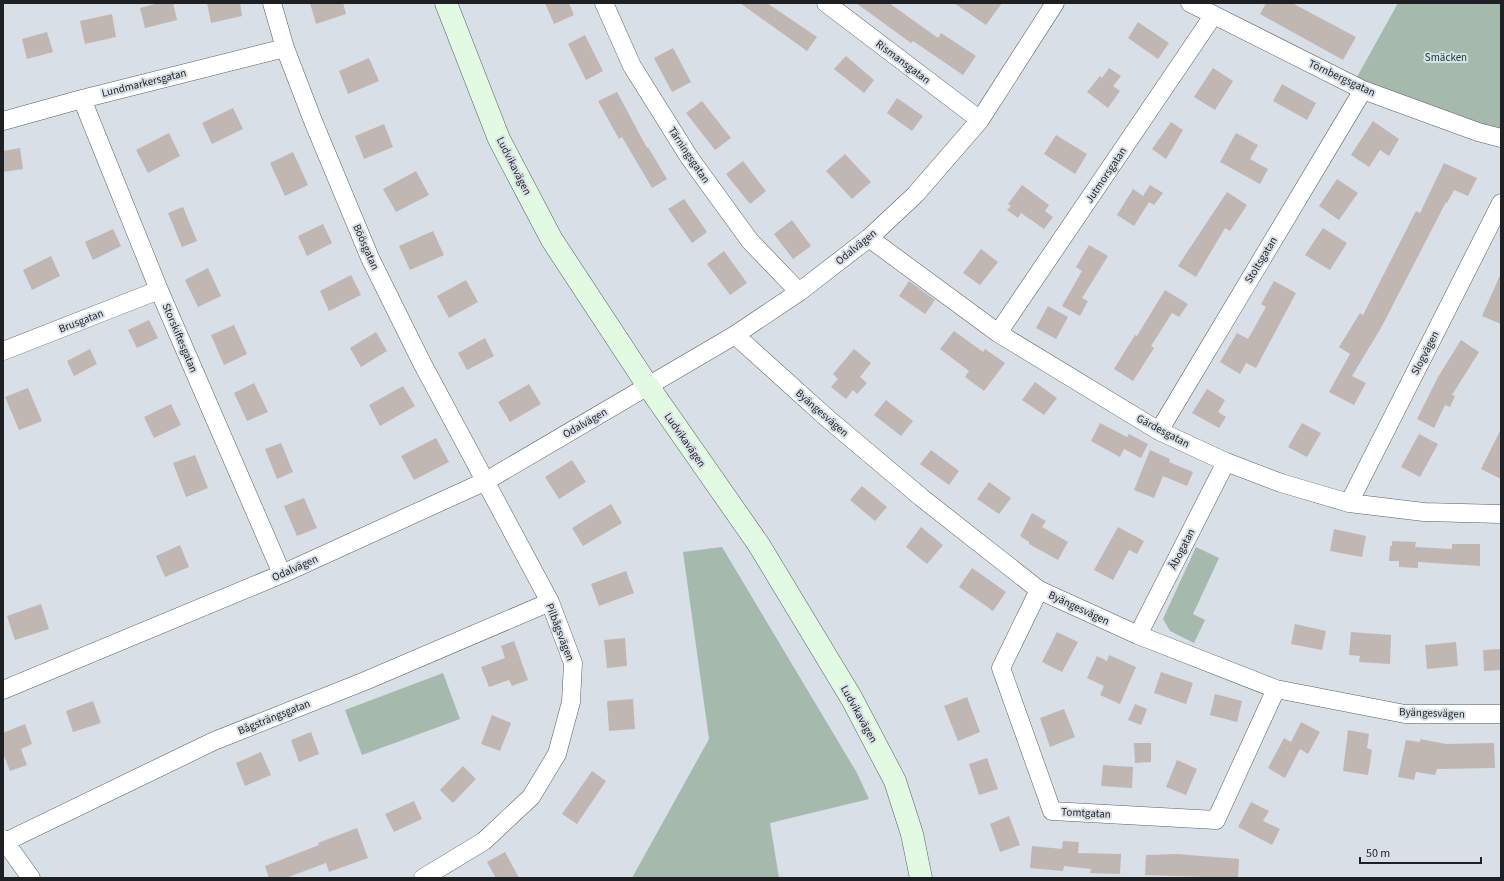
<svg xmlns="http://www.w3.org/2000/svg" width="1504" height="881" font-family="'Source Sans 3',sans-serif">
	<style>
		.green { fill: #a6b9ad }
		.building { fill: #c0b6b2 }
		.lines { fill: none; stroke-linecap: round; stroke-linejoin: round }
		.street-casing { stroke: #595f66; stroke-width: 19 }
		.secondary-casing { stroke: #595f66; stroke-width: 23 }
		.street { stroke: #fff; stroke-width: 18 }
		.secondary { stroke: #e3fae2; stroke-width: 22 }
		.labels { text-anchor: middle; dominant-baseline: central; stroke-width: 4; stroke-linejoin: round; paint-order: stroke }
		.park-label { font-size: 11px; fill: #10482d; stroke: #d8dfe7 }
		.street-label { font-size: 11px; fill: #1e2023; stroke: #d8dfe7 }
	</style>
	<rect width="100%" height="100%" fill="#d8dfe7"/>
	<!-- green -->
	<path class="green" d="M1398,3H1501V132L1386,93L1357,77Z
		M722,547L857,773L869,799L770,823L779,878H632L709,739L683,552Z
		M1196,547L1219,558L1193,614L1205,620L1194,643L1170,631L1163,619Z
		M443,673L460,719L362,755L345,710Z"/>
	<!-- building -->
	<path class="building" d="M159,3H173L177,20L145,28L140,8Z
		M207,3H240L242,16L211,23Z
		M310,3H343L346,14L316,24Z
		M545,3H569L574,15L554,24Z
		M740,3H767L817,37L807,51Z
		M856,3H889L938,38L941,33L976,56L963,75L913,41L911,43Z
		M954,3H1002L986,25Z
		M1266,3H1292L1356,37L1343,60L1260,14Z
		M112,14L116,37L85,44L80,21Z
		M1138,22L1169,43L1158,59L1128,38Z
		M47,32L53,52L27,59L22,39Z
		M585,35L603,71L586,80L568,44Z
		M673,48L691,82L672,92L654,58Z
		M846,56L874,80L864,93L834,69Z
		M369,58L379,81L348,94L339,71Z
		M1109,68L1121,76L1113,86L1120,91L1108,108L1087,92L1100,76L1102,78Z
		M1213,68L1233,81L1215,110L1194,97Z
		M1282,84L1316,103L1307,120L1273,101Z
		M617,92L647,148L648,147L667,179L652,188L622,137L619,139L598,101Z
		M897,98L923,116L912,131L887,113Z
		M702,101L731,138L715,150L686,113Z
		M233,108L243,129L212,144L202,123Z
		M1373,121L1399,139L1389,156L1380,150L1369,167L1351,155Z
		M1171,122L1183,130L1166,159L1152,149Z
		M384,124L393,147L364,159L355,136Z
		M169,133L180,156L148,173L136,150Z
		M1236,133L1258,145L1250,159L1268,169L1260,184L1220,162Z
		M1056,135L1087,154L1075,174L1044,154Z
		M20,148L23,169L3,172V151Z
		M293,152L308,185L285,196L270,163Z
		M845,154L871,182L852,199L826,171Z
		M743,161L766,191L750,204L726,174Z
		M1444,163L1477,178L1468,196L1454,190L1447,203L1446,202L1382,326L1352,376L1366,383L1354,405L1329,392L1350,354L1339,347L1360,313L1363,315L1416,211L1420,213Z
		M416,171L429,195L396,212L383,189Z
		M1337,179L1358,193L1339,220L1319,206Z
		M1022,185L1049,205L1045,211L1053,217L1044,229L1021,213L1018,218L1007,210L1011,206L1008,204Z
		M1150,185L1163,193L1154,205L1149,202L1134,226L1117,215L1133,189L1143,196Z
		M1227,192L1247,205L1230,231L1225,228L1196,277L1178,266Z
		M684,199L707,232L692,243L668,209Z
		M183,207L197,241L182,247L168,213Z
		M792,220L811,246L793,259L774,234Z
		M323,224L332,243L307,256L298,236Z
		M1323,228L1347,243L1330,270L1305,255Z
		M113,229L121,246L93,260L85,242Z
		M433,231L444,255L410,270L399,246Z
		M1089,245L1108,256L1082,298L1088,301L1080,316L1062,306L1082,271L1076,267Z
		M981,249L998,262L980,285L963,273Z
		M724,251L747,283L730,295L707,264Z
		M51,256L60,276L32,290L23,270Z
		M208,268L221,296L198,307L185,280Z
		M1501,273V324L1482,316Z
		M351,275L361,295L329,311L320,291Z
		M466,280L478,302L449,318L437,296Z
		M909,281L935,300L925,314L899,296Z
		M1274,281L1296,293L1256,368L1246,363L1240,374L1220,362L1237,333L1248,339L1266,307L1261,304Z
		M1165,290L1188,304L1179,317L1172,313L1151,346L1154,348L1133,381L1114,369L1135,335L1137,336Z
		M1048,306L1068,317L1056,339L1036,328Z
		M149,320L158,338L137,348L128,330Z
		M234,325L247,354L224,365L211,335Z
		M954,331L983,352L985,349L1005,363L984,391L965,377L969,371L940,349Z
		M376,332L387,351L361,367L350,348Z
		M485,338L494,356L467,370L458,353Z
		M1461,340L1479,352L1452,395L1455,396L1450,407L1445,405L1434,428L1417,419L1438,377Z
		M90,349L97,364L74,376L67,361Z
		M854,349L871,363L860,377L867,383L857,394L853,390L846,399L831,387L838,379L833,374Z
		M1035,382L1057,398L1044,415L1022,400Z
		M254,383L268,412L247,421L234,393Z
		M529,384L541,404L510,422L498,402Z
		M403,386L415,406L380,426L369,405Z
		M28,388L42,421L19,430L5,397Z
		M1207,389L1225,400L1218,412L1226,417L1219,428L1192,413Z
		M886,400L913,421L901,436L874,415Z
		M171,404L181,425L154,438L144,417Z
		M1100,423L1127,437L1129,434L1148,444L1141,458L1124,449L1120,457L1091,441Z
		M1302,423L1321,433L1307,457L1288,447Z
		M1501,429V479L1481,469Z
		M1419,434L1438,444L1420,477L1401,467Z
		M436,438L449,462L414,480L401,456Z
		M281,443L293,472L277,479L265,449Z
		M931,450L959,471L949,485L920,464Z
		M1150,450L1170,459L1169,462L1193,472L1187,486L1163,476L1154,498L1134,490Z
		M195,455L208,488L186,497L173,463Z
		M572,460L586,482L559,499L545,477Z
		M989,482L1011,498L999,514L977,499Z
		M862,486L887,507L875,521L850,500Z
		M304,498L317,528L297,536L284,506Z
		M611,504L622,523L583,546L572,528Z
		M1032,513L1046,521L1042,527L1068,542L1058,560L1029,544V542L1020,536Z
		M921,527L943,545L927,564L906,547Z
		M1118,527L1144,541L1137,554L1129,550L1113,580L1094,570Z
		M1334,529L1366,536L1362,557L1330,551Z
		M1392,541L1416,542L1415,547L1452,549V544H1480V566L1418,562V568L1399,567V561H1389L1390,546H1392Z
		M180,545L189,567L165,577L156,556Z
		M972,568L1006,592L993,611L959,587Z
		M626,571L634,593L599,606L591,584Z
		M41,604L49,629L15,640L7,616Z
		M1295,624L1326,631L1322,650L1291,644Z
		M1057,632L1078,642L1062,672L1042,662Z
		M1351,632L1391,635L1390,664L1359,662L1360,656L1349,655Z
		M625,638L627,666L607,668L604,640Z
		M514,641L528,680L512,686L509,680L489,687L481,667L505,658L501,646Z
		M1456,642L1458,666L1427,669L1425,645Z
		M1501,649V670L1484,671L1483,650Z
		M1109,655L1136,667L1120,704L1100,695L1104,686L1087,678L1097,656L1107,661Z
		M1161,672L1193,683L1186,704L1154,693Z
		M1215,694L1242,701L1237,722L1210,715Z
		M967,697L980,732L958,741L944,706Z
		M633,699L635,729L609,731L607,701Z
		M93,701L101,723L73,732L66,711Z
		M1135,704L1147,709L1141,725L1128,720Z
		M1064,709L1075,737L1050,747L1040,718Z
		M492,715L511,723L500,751L481,744Z
		M1301,722L1320,732L1308,754L1300,749L1285,778L1268,768L1284,738L1291,742Z
		M25,724L32,744L21,749L27,765L10,771L3,753V733Z
		M1348,730L1369,734L1367,748L1372,750L1368,775L1343,771Z
		M311,732L319,754L299,762L291,740Z
		M1420,739L1446,744L1494,743L1495,768L1437,769L1435,775L1416,772L1414,780L1398,777L1406,740L1420,742Z
		M1134,743H1151V762L1135,763Z
		M261,752L271,775L245,786L236,763Z
		M987,758L998,789L979,795L969,764Z
		M1177,760L1197,769L1186,795L1166,787Z
		M1103,765L1133,767L1132,788L1101,786Z
		M463,766L476,779L453,803L440,790Z
		M592,771L606,781L577,824L562,814Z
		M414,801L422,819L394,832L385,814Z
		M1251,802L1269,811L1263,821L1280,829L1272,845L1238,827Z
		M1009,816L1020,845L1000,852L990,824Z
		M357,828L368,858L329,872L326,863L286,878H269L265,866L319,845L318,843Z
		M1063,841L1079,842L1078,853L1121,854L1120,874L1090,873L1091,869L1064,866L1063,871L1030,868L1032,846L1062,849Z
		M505,852L519,878H496L487,862Z
		M1177,854L1239,859L1238,878L1145,875L1146,855Z"/>
	<g class="lines">
		<defs>
			<path id="street" d="M272,3L285,48L313,121L370,258L422,363L550,602L573,663L571,702L557,754L531,797L484,841L423,878
				M604,3L632,66L689,157L750,241L799,292
				M826,3L980,120
				M1190,3L1363,90L1478,132L1501,138
				M82,99L159,290L282,574
				M3,121L82,99L285,48
				M869,238L998,333L1159,431L1226,462L1281,483L1349,503L1424,512L1501,514
				M998,333L1213,16
				M735,335L827,418L922,498L1039,590L1138,635L1276,689L1405,714H1501
				M3,351L159,290
				M1159,431L1363,90
				M1349,503L1501,203
				M1039,590L1001,668L1052,811L1216,820L1276,689
				M1138,635L1226,462
				M3,690L282,574L486,481L735,335L799,292L869,238L915,195L980,120L1055,3
				M3,839L31,878
				M3,843L214,741L365,681L550,602"/>
			<path id="secondary" d="M446,3L499,139L552,240L648,386L759,545L852,699L895,781L912,834L921,878"/>
		</defs>
		<!-- street casing -->
		<use href="#street" class="street-casing"/>
		<!-- secondary casing -->
		<use href="#secondary" class="secondary-casing"/>
		<!-- street -->
		<use href="#street" class="street"/>
		<!-- secondary -->
		<use href="#secondary" class="secondary"/>
	</g>
	<g class="labels">
		<!-- park labels -->
		<g class="park-label">
			<text x="1446" y="57">Smäcken</text>
		</g>
		<!-- street labels -->
		<g class="street-label">
			<text transform="translate(903 62) rotate(37)">Rismansgatan</text>
			<text transform="translate(1342 78) rotate(25)">Törnbergsgatan</text>
			<text transform="translate(144 83) rotate(-14)">Lundmarkersgatan</text>
			<text transform="translate(689 155) rotate(56)">Tärningsgatan</text>
			<text transform="translate(514 166) rotate(63)">Ludvikavägen</text>
			<text transform="translate(1106 175) rotate(-56)">Jutmorsgatan</text>
			<text transform="translate(366 247) rotate(66)">Böösgatan</text>
			<text transform="translate(856 247) rotate(-39)">Odalvägen</text>
			<text transform="translate(1261 260) rotate(-59)">Stoltsgatan</text>
			<text transform="translate(81 321) rotate(-21)">Brusgatan</text>
			<text transform="translate(180 338) rotate(67)">Storskiftesgatan</text>
			<text transform="translate(1425 353) rotate(-63)">Slogvägen</text>
			<text transform="translate(822 413) rotate(41)">Byängesvägen</text>
			<text transform="translate(585 423) rotate(-30)">Odalvägen</text>
			<text transform="translate(1163 431) rotate(28)">Gärdesgatan</text>
			<text transform="translate(685 440) rotate(55)">Ludvikavägen</text>
			<text transform="translate(1182 549) rotate(-63)">Åbogatan</text>
			<text transform="translate(295 568) rotate(-24)">Odalvägen</text>
			<text transform="translate(1079 608) rotate(25)">Byängesvägen</text>
			<text transform="translate(560 632) rotate(69)">Pilbågsvägen</text>
			<text transform="translate(1432 713) rotate(2)">Byängesvägen</text>
			<text transform="translate(859 714) rotate(61)">Ludvikavägen</text>
			<text transform="translate(274 717) rotate(-22)">Bågsträngsgatan</text>
			<text transform="translate(1086 813) rotate(3)">Tomtgatan</text>
		</g>
	</g>
	<!-- border -->
	<rect width="1504" height="881" fill="none" stroke="#1e2023" stroke-width="8"/>
	<!-- scale -->
	<path d="M1360 857v6h121v-6" fill="none" stroke="#1e2023" stroke-width="2"/>
	<text x="1366" y="857" font-size="12" fill="#1e2023" stroke="#d8dfe7" stroke-width="3" paint-order="stroke">50 m</text>
</svg>
